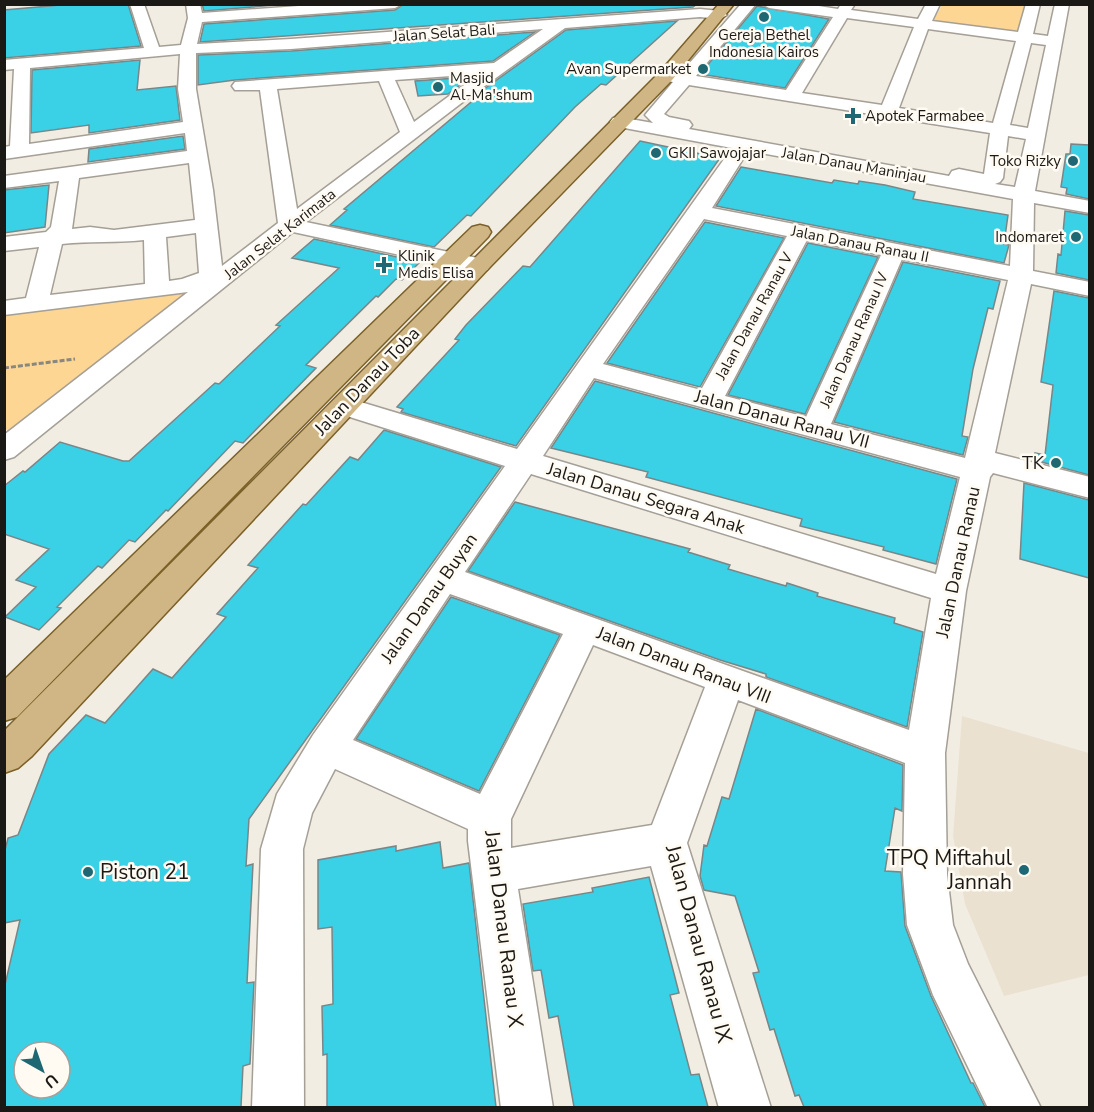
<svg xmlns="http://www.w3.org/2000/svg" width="1094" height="1112" font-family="'Nunito Sans',sans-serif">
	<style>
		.built { fill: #ebe1d0 }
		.green { fill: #fcd692 }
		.building { fill: #3ad0e5; stroke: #798688; stroke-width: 1.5; fill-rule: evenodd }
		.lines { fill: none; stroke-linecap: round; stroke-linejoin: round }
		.minor-casing { stroke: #a59f96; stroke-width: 3 }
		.major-casing { stroke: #7b6028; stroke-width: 3 }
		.path { stroke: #8a8680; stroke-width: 3; stroke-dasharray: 5 2; stroke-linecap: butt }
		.minor { fill: #fff; fill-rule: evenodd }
		.major { fill: #cfb684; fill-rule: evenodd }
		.poi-dot { fill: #1d6872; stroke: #fffaf2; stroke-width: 2 }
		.labels { text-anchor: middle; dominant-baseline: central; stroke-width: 5; stroke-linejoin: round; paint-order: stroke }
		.far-street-label { font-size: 15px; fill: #1b1916; stroke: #fffaf2 }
		.far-poi-label { font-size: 15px; fill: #1b1916; stroke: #fffaf2; text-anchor: start }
		.street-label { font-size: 18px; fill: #1b1916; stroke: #fffaf2 }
		.poi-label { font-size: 18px; fill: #1b1916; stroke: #fffaf2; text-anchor: end }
		.near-poi-label { font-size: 21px; fill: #1b1916; stroke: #fffaf2; text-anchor: end }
		.near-street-label { font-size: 21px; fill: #1b1916; stroke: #fffaf2 }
	</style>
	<rect width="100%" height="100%" fill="#f2ede3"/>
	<!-- built -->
	<path class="built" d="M962,716L1089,753V975L1004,996L965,904L953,836Z"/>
	<!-- green -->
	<path class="green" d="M942,5H1027L1019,34L933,22Z
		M207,284L14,429L5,430L4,310Z"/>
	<!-- building -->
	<path class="building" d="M72,4H128L141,46L4,58V10Z
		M202,4L255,5L288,4L204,11Z
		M404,4H697L693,7L200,42L204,24L395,10Z
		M757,6L829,19L785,88L700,74Z
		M677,21L606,85L601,84L575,107L471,216L467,215L434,247L330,225L347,210L344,209L483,92H480L566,30Z
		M535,32L493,61L235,80L198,85V55L291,51Z
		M140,60L137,90L176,86L180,120L89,133V125L31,133L32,70Z
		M471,77L448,94L418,96L415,81Z
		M183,136L185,149L88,162L89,149Z
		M640,141L720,158L516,446L401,412L403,409L397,407L459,340L455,339L466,325L523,266L530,267Z
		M1071,144L1089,145V199L1066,194L1067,188L1061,187L1066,154H1070Z
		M741,167L832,183L834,180L858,184L859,181L885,185L915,192L913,199L1008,215L1004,244L1009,245L1004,263L716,206Z
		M49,185L45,227L4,233V190Z
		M1065,211L1089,215V280L1056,273L1058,254L1061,255Z
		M705,222L784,238L700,387L607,363Z
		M314,239L420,262L402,280L396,279L378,297L376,296L306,365L316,368L243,443L235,441L168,511L166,510L135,542L129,540L102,568L98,566L57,607L61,608L39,630L5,617L36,587L16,580L49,549L4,534V486L23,471L25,472L60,442L123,461H129L215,383L219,384L280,326L276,325L339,268L292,258Z
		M808,243L878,257L805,414L728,395Z
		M903,262L1000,281L993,309L988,308L973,369L962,436L968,437L963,455L834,422Z
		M1054,291L1089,298V475L1034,460L1035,453L1045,455L1053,385L1041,382Z
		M595,381L957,479L936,564L883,550L884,547L800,526L802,519L646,477L648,472L551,448Z
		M384,430L501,467L249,819L246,866L253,864L247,983L254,982L250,1064L243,1066L241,1107H4V989L20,920L4,923V854L8,838L18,835L49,754L86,715L105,723L153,669L172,678L226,617L217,614L258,568L248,565L303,504L306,505L350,457L358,460ZM24,1052H60V1088H24Z
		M1024,483L1089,500V578L1020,559Z
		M515,502L690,549L688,552L730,565L728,569L786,586L787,583L818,593L817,596L895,618L894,623L923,632L907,727L766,677V674L720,660L468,571Z
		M451,597L560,635L479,791L356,739Z
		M756,709L903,765L902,811L895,808L885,871L901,872L905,926L931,996L971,1083H973L985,1107H804L799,1095L795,1096L774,1029L770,1030L753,973L759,972L735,896L704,890L700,876L704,845L707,846L722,797L729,799Z
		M440,842L443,868L469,863L496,1107H327V1054L323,1055L322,1006L333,1004L332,927L318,929V860L396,846V851Z
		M649,877L679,993L670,995L691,1075L699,1074L708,1107H574L558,1016L549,1018L541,970L533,971L523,904L593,892L592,888Z"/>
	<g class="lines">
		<defs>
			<path id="minor" d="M130,4H144L159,47L181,45L188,18L186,4H200L202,13L326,4H402L395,8L202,22L197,44L291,39L700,9L720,11L727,15L720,19L700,17L565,28L468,98L306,222L487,260L491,265L487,270L479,272L293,232L14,457L4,460V435L188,292L4,315V301L26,298L39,247L4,251V237L46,232L51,227L59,181L4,188V176L187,151L185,133L4,159V147L10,146L14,69L4,70V60L144,48ZM543,29L494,63L235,82L232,86L235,90H260L278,223L222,266L213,190L196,89V53L291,49ZM180,54L178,89L183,122L29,144L30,68ZM479,74L414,122L395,80ZM379,81L400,132L297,209L277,89ZM189,163L195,220L114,230L90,227L72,229L79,178ZM196,233L199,273L182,279L169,281L166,237ZM144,240L145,284L50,295L62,244C90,241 116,243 144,240Z
				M741,4H756L696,76L786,90L833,17L769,8L762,4H806L838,9L841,4H855L851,10L918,19L926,4H940L932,21L1018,32L1026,4H1040L1033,34L1048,36L1055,4H1069L1035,191L1090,201V213L1034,203L1033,271L1090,282V296L1031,284L995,453L1090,477V498L993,473L990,477L966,591L945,753L947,874L953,925L968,964L1041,1108H988L933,995L907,925L903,874L905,763L738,700L687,843L771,1108H719L651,866L518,889L553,1108H501L468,841V829L335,769L312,813L303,849L304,1108H252L261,849L277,794L313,735L505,466L334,412L330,406L334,400L344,397L517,449L732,148L619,127L613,126L610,122L613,118L619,117L653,123L645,115L673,82L660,80L658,76L660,72L681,73ZM847,18L914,27L882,105L802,93ZM928,29L1016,41L993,123L899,108ZM1031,43L1046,45L1028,128L1010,125ZM689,85L990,133L984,174L959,169L952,171L949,176L689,129L692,125L689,121L669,117L664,114ZM1008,136L1026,139L1015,187L995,184L1000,182L1003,178ZM750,151L1013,199L1010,266L712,208L743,159ZM704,219L787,236L701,390L603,364ZM807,240L881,255L806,417L725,396ZM902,259L1008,280L965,458L831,424ZM594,378L960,477L936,574L543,456ZM531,474L931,598L909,730L465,572ZM450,594L563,634L480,794L353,740ZM593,645L705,687L652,825L511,848V819Z"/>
			<path id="major" d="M719,4H734L672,80L487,270L32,756L18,768L4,773V731L660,72Z
				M480,225L488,227L491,232L488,237L17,717L4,721V680L472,227Z"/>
		</defs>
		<!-- minor casing -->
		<use href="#minor" class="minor-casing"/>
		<!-- major casing -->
		<use href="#major" class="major-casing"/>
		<!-- path -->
		<path class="path" d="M4,368L75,359"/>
		<!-- minor -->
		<use href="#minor" class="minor"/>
		<!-- major -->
		<use href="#major" class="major"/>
	</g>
	<!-- markers -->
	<g class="poi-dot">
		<circle cx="764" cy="17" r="6"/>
		<circle cx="703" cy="69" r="6"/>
		<circle cx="438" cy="87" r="6"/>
		<path d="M850 107h6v6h6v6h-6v6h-6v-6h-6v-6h6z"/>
		<circle cx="656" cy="153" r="6"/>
		<circle cx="1073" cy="161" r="6"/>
		<circle cx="1076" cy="237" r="6"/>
		<path d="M381 256h6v6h6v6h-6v6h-6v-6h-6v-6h6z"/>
		<circle cx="1056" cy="463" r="6"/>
		<circle cx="1024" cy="870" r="6"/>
		<circle cx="88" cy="872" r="6"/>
	</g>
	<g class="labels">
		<!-- far-street labels -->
		<g class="far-street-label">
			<text transform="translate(444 33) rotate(-4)">Jalan Selat Bali</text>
			<text transform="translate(854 165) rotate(10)">Jalan Danau Maninjau</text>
			<text transform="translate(280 234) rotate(-38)">Jalan Selat Karimata</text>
			<text transform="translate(860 244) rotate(11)">Jalan Danau Ranau II</text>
			<text transform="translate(754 316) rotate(-61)">Jalan Danau Ranau V</text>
			<text transform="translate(854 340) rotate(-66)">Jalan Danau Ranau IV</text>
		</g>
		<!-- far-poi labels -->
		<g class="far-poi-label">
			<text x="764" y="35" text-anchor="middle">Gereja Bethel<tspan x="764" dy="17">Indonesia Kairos</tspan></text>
			<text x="691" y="69" text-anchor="end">Avan Supermarket</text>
			<text x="450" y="78">Masjid<tspan x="450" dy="17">Al-Ma'shum</tspan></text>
			<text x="865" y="116">Apotek Farmabee</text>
			<text x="668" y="153">GKII Sawojajar</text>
			<text x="1061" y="161" text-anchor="end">Toko Rizky</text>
			<text x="1064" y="237" text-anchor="end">Indomaret</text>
			<text x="398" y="256">Klinik<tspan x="398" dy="17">Medis Elisa</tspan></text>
		</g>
		<!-- street labels -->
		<g class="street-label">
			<text transform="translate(367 381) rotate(-46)">Jalan Danau Toba</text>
			<text transform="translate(782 419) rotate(15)">Jalan Danau Ranau VII</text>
			<text transform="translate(646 498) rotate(17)">Jalan Danau Segara Anak</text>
			<text transform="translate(958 562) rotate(-78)">Jalan Danau Ranau</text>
			<text transform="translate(429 598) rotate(-55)">Jalan Danau Buyan</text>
			<text transform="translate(684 665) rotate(21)">Jalan Danau Ranau VIII</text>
		</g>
		<!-- poi labels -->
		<g class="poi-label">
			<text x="1044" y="463">TK</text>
		</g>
		<!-- near-poi labels -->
		<g class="near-poi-label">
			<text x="1012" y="858">TPQ Miftahul<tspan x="1012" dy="24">Jannah</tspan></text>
			<text x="100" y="872" text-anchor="start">Piston 21</text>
		</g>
		<!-- near-street labels -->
		<g class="near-street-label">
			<text transform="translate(504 929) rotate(83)">Jalan Danau Ranau X</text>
			<text transform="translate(699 944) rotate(75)">Jalan Danau Ranau IX</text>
		</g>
	</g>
	<!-- border -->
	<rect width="1094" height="1112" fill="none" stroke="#1b1916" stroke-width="12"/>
	<!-- north arrow -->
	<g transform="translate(42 1070) rotate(140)"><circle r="28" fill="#fffaf2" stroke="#a4a09a" stroke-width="1.5"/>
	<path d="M0-4.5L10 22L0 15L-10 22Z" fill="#1d6872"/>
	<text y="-9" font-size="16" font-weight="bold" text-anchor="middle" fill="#1b1916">U</text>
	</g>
</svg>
